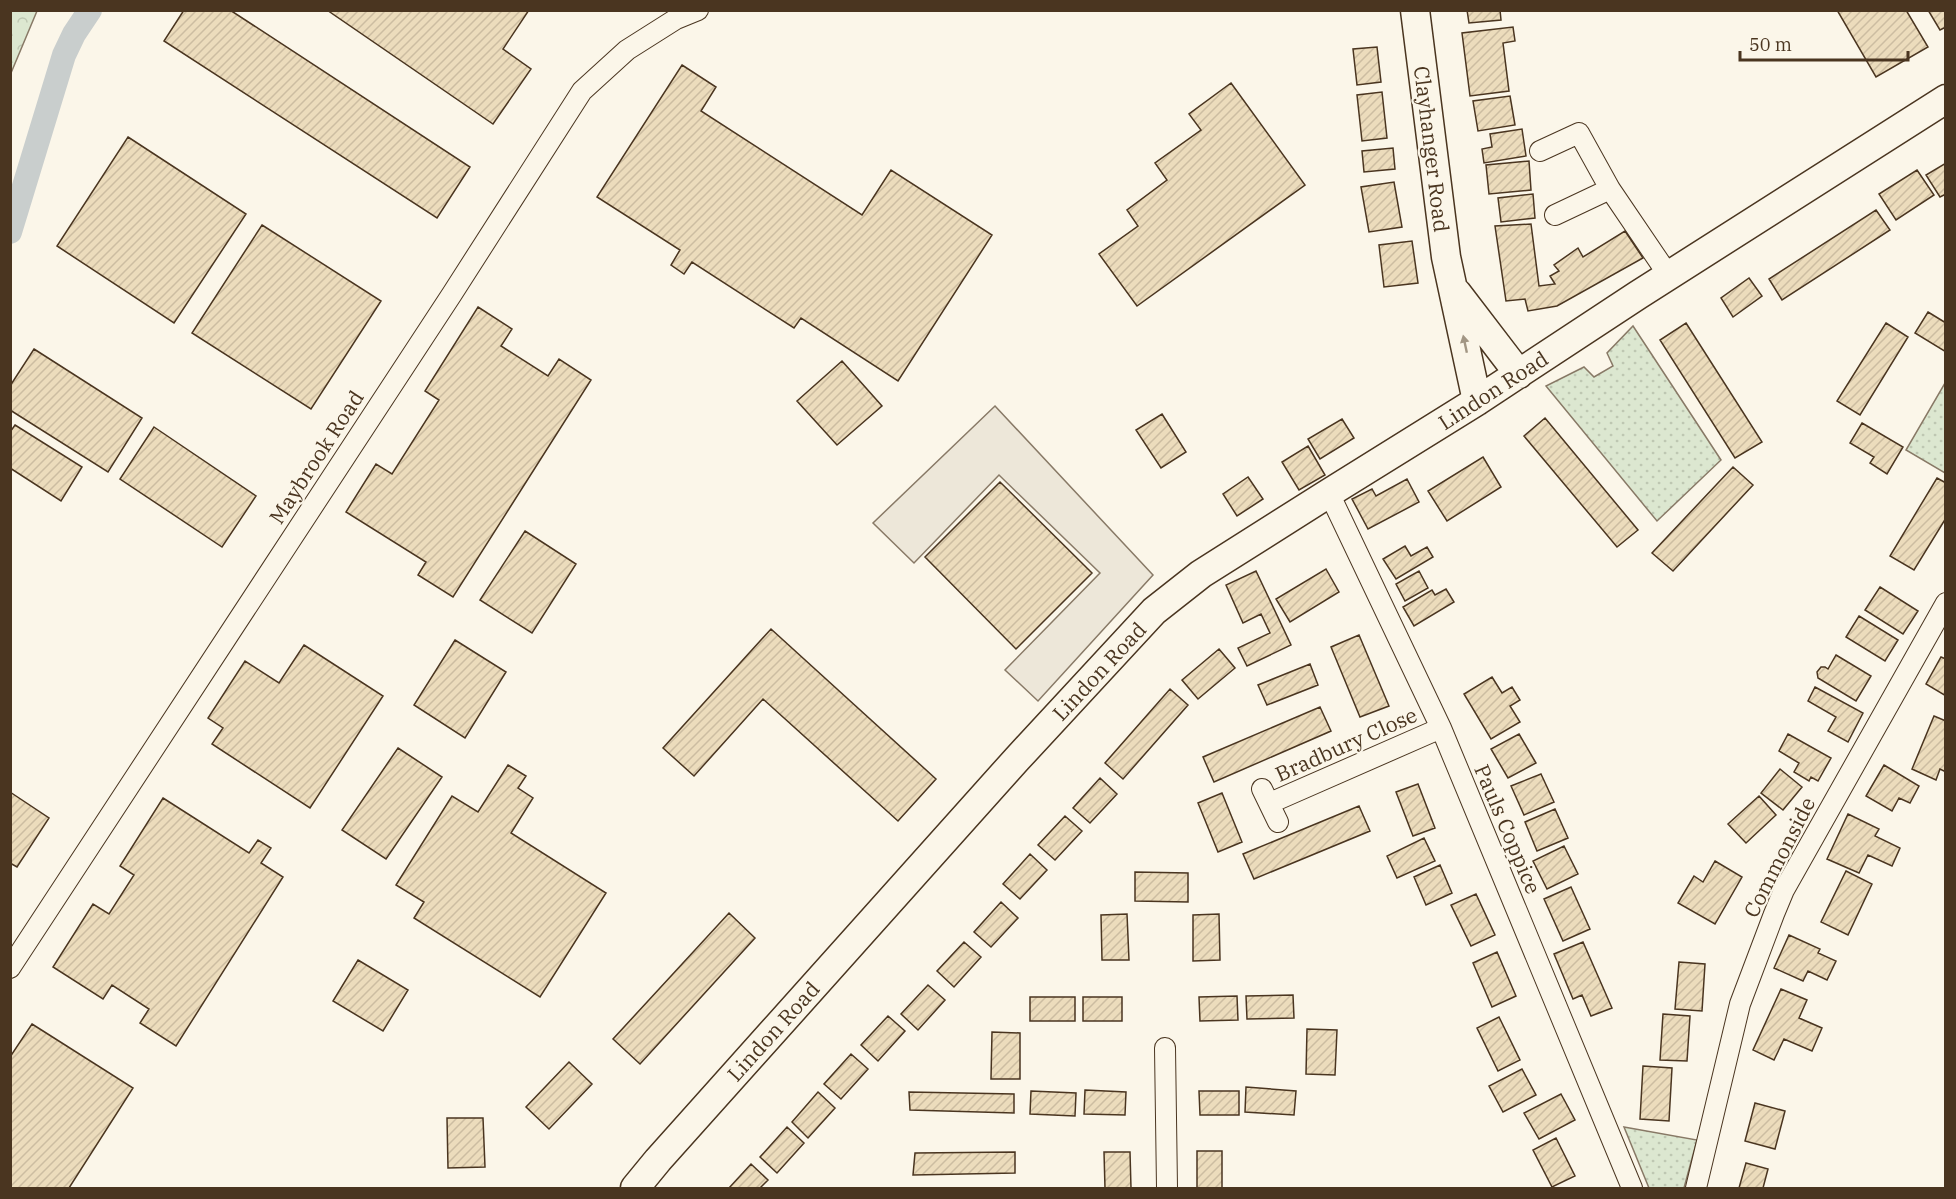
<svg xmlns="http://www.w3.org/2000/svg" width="1956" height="1199" font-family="'IBM Plex Serif',serif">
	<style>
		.grass { fill: url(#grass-dots); stroke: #887966; stroke-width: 1.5 }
		.forest { fill: url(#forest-crowns); stroke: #887966; stroke-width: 1.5 }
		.parking { fill: #ede7d9; stroke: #887966; stroke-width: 1.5 }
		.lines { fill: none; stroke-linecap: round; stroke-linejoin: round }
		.canal { stroke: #c9cecd; stroke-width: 24 }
		.building { fill: url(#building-hatch); stroke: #4a3520; stroke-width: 1.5 }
		.street-casing { stroke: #4a3520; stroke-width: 22 }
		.secondary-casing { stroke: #4a3520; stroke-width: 31 }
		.street { stroke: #fbf6e9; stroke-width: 20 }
		.secondary { stroke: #fbf6e9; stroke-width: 28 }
		.oneway { fill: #a29684 }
		.labels { text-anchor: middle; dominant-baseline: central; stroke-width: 4.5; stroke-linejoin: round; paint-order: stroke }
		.street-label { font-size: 21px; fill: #4a3520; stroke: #fbf6e9 }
	</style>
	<defs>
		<pattern id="grass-dots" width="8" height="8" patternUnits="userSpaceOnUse" patternTransform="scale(1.5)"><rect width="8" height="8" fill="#dce7d0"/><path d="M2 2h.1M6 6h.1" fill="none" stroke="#bec7b2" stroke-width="1.8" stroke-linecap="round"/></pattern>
		<pattern id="forest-crowns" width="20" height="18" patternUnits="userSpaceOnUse" patternTransform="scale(1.5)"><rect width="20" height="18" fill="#dce7d0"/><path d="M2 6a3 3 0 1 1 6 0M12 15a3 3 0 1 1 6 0" fill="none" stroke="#bec7b2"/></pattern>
		<pattern id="building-hatch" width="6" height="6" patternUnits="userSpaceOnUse" patternTransform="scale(1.5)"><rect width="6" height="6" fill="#ecdcbc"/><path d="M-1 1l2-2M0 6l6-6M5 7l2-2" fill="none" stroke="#ccbda1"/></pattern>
	</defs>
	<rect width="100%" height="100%" fill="#fbf6e9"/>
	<!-- grass -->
	<path class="grass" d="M1633,326L1721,460L1657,521L1546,386L1584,367L1594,377L1613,366L1607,353Z
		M1945,383V473L1906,450Z
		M1624,1127L1697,1140L1684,1188H1649Z"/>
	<!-- forest -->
	<path class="forest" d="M11,10L37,11L11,73L10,11Z"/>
	<!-- parking -->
	<path class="parking" d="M995,406L1153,575L1038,701L1005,670L1100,573L999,475L914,563L873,523Z"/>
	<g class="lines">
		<!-- canal -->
		<path class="canal" d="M10,232L64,55L74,34L90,10"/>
	</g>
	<!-- building -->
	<path class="building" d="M184,10H230L470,167L437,218L164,41Z
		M327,10H529L503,49L531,69L493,124Z
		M1467,10H1500L1501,20L1469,23Z
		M1837,10H1906L1928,47L1876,77Z
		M1928,10H1946V27L1940,30Z
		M1513,27L1515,41L1503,43L1509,91L1470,96L1462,33Z
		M1377,47L1381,82L1357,85L1353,49Z
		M682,65L716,87L701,111L862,215L891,170L992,235L898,381L801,318L794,328L692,262L684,274L671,265L680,250L597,197Z
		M1231,83L1305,185L1137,306L1099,254L1138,226L1127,210L1167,180L1155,163L1201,130L1189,114Z
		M1382,92L1387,138L1362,141L1357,95Z
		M1510,96L1515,125L1478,131L1473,101Z
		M1522,129L1526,156L1484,163L1482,149L1492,147L1490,134Z
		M128,137L246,214L174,323L57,246Z
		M1393,148L1395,169L1364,172L1362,151Z
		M1529,161L1531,190L1489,194L1486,165Z
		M1946,163V194L1940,197L1926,175Z
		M1917,170L1934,195L1896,220L1879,194Z
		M1394,182L1402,227L1369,232L1361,187Z
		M1533,194L1535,218L1501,222L1498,198Z
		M1876,210L1890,230L1782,300L1769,279Z
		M1531,224L1539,286L1555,284L1550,276L1559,271L1554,265L1578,248L1583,257L1625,231L1643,258L1557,306L1528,311L1525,299L1506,301L1495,226Z
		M262,225L381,301L311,409L192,333Z
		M1412,241L1418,283L1384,287L1379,245Z
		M1749,278L1762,296L1733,317L1721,298Z
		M478,307L512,329L501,346L548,376L559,359L591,380L453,597L418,575L426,562L346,512L376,464L392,474L439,400L425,391Z
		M1928,312L1946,323V352L1915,333Z
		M1686,323L1762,442L1735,458L1660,340Z
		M1886,323L1908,337L1860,415L1837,401Z
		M34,349L142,418L108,472L10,410V386Z
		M842,361L882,406L837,445L797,401Z
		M1162,414L1186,452L1161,468L1136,430Z
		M1545,418L1638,530L1617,547L1524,436Z
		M1342,419L1354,438L1320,459L1308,439Z
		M1862,423L1903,447L1887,474L1870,463L1874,457L1850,443Z
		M15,425L82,467L61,501L10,468V432Z
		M154,427L256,496L222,547L120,479Z
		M1308,446L1325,475L1299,490L1282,462Z
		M1483,457L1501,487L1447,521L1428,491Z
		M1733,467L1753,485L1673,571L1652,553Z
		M1248,477L1263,499L1237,516L1223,494Z
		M1937,478L1946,483V518L1914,570L1890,556Z
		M1407,479L1419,502L1368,529L1352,499L1372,489L1376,496Z
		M1000,482L1092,573L1016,649L925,557Z
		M525,531L576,564L532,633L480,600Z
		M1405,546L1411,556L1427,547L1433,557L1396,579L1383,559Z
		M1326,569L1339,592L1290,622L1276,599Z
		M1256,571L1291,645L1247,666L1238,648L1270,633L1261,614L1243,623L1226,585Z
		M1419,571L1428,588L1405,601L1396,584Z
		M1880,587L1918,611L1903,634L1865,610Z
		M1446,589L1454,602L1414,626L1403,607L1432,590L1435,595Z
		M1859,616L1898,640L1885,661L1846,637Z
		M771,629L936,779L898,821L763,699L694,776L663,748Z
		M1359,635L1389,706L1360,717L1331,647Z
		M455,640L506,672L465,738L414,705Z
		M304,645L383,696L310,808L212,744L223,728L208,718L245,661L279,683Z
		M1219,649L1235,668L1198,699L1182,680Z
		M1836,655L1871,676L1856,701L1818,678L1817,672L1821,667H1825L1828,669Z
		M1941,657L1946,659V696L1926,684Z
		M1310,664L1318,685L1267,705L1258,685Z
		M1492,677L1502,693L1512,687L1520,700L1510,706L1520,722L1491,739L1464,694Z
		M1815,687L1863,713L1848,742L1828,731L1836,717L1808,701Z
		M1170,689L1188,705L1123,779L1105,763Z
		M1320,707L1331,731L1214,782L1203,757Z
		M1934,716L1946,721V772L1940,769L1936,780L1912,769Z
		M1519,734L1536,763L1508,778L1491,749Z
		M1788,734L1831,758L1818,781L1811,777L1809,781L1794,772L1799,763L1779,751Z
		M398,748L442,777L386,859L342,830Z
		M508,765L526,776L518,788L533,798L511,833L606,893L540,997L414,918L424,902L396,885L452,796L478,812Z
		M1884,765L1919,786L1910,803L1899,798L1892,811L1866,796Z
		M1780,769L1802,787L1783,810L1761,793Z
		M1541,774L1554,802L1524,815L1511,786Z
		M1100,778L1117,794L1090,823L1073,808Z
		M1418,784L1435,828L1413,836L1396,792Z
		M10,792L49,818L17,867L10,863Z
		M1222,793L1242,842L1218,852L1198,803Z
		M1759,796L1776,815L1746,843L1728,824Z
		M163,798L249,853L258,840L271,848L261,863L283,877L176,1046L140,1023L149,1009L112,985L103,999L53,967L93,904L109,914L134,875L120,866Z
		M1359,806L1370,831L1254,879L1243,854Z
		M1555,809L1568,838L1537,851L1525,822Z
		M1848,814L1879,829L1875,836L1900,848L1892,866L1868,855L1859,873L1827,859Z
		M1065,816L1082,831L1055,860L1038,845Z
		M1424,838L1435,861L1397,878L1387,856Z
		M1564,846L1578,874L1547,889L1533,861Z
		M1030,854L1047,870L1020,899L1003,884Z
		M1715,861L1742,877L1715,924L1678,903L1694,876L1703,882Z
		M1440,865L1452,893L1426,905L1414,877Z
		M1846,871L1872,884L1848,935L1821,922Z
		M1135,872L1188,873V902L1135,901Z
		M1571,887L1590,929L1563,941L1544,899Z
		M1476,894L1495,935L1471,946L1451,905Z
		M1001,902L1018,918L991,947L974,932Z
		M729,913L755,938L640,1064L613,1039Z
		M1127,914L1129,960H1102L1101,915Z
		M1219,914L1220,960L1193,961V915Z
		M1789,935L1820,949L1818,953L1836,961L1827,980L1808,971L1803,981L1774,968Z
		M964,942L981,957L954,987L937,971Z
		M1583,942L1612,1008L1591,1016L1582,995L1573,999L1554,954Z
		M1497,952L1516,996L1492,1007L1473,963Z
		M358,960L408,990L383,1031L333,1001Z
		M1679,962L1705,964L1702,1011L1675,1009Z
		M928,985L945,1000L918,1030L901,1014Z
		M1781,989L1807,1000L1799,1018L1822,1028L1812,1051L1784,1039L1774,1060L1753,1050Z
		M1293,995L1294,1018L1247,1019L1246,996Z
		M1237,996L1238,1020L1200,1021L1199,997Z
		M1030,997H1075V1021H1030Z
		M1083,997H1122V1021H1083Z
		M1663,1014L1690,1016L1687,1061L1660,1060Z
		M888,1016L905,1031L878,1061L861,1045Z
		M1499,1017L1520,1060L1498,1071L1477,1028Z
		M32,1024L133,1088L69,1188H10V1057Z
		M1307,1029L1337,1030L1335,1075L1306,1074Z
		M992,1032L1020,1033V1079H991Z
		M851,1054L868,1069L841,1099L824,1084Z
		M569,1062L592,1084L549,1129L526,1107Z
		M1643,1066L1672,1068L1669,1121L1640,1119Z
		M1522,1069L1536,1095L1503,1112L1489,1086Z
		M1246,1087L1296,1091L1294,1115L1245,1112Z
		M1085,1090L1126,1092L1125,1115L1084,1114Z
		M1031,1091L1076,1093L1075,1116L1030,1114Z
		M1199,1091H1239V1115H1200Z
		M818,1092L835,1108L808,1138L792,1122Z
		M909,1092L1014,1094V1113L910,1110Z
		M1561,1094L1575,1120L1539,1139L1524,1113Z
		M1755,1103L1785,1111L1775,1149L1745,1141Z
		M447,1118H483L485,1167L448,1168Z
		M787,1127L804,1143L777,1173L760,1157Z
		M1556,1138L1575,1176L1552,1187L1533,1150Z
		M1197,1151H1222V1188H1197Z
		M1015,1152V1173L913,1175L915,1153Z
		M1104,1152H1130L1131,1188H1105Z
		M1746,1163L1768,1169L1763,1188H1739Z
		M751,1164L768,1180L760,1188H729Z"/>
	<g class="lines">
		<defs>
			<path id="street" d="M1540,151L1579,133L1610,189L1669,276
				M1555,215L1610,189
				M1329,493L1441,728L1632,1188
				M1262,789L1278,822
				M1270,803L1441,728
				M10,968L452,294L582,91L627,50L676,19L698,10
				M1165,1048L1167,1188
				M1696,1188L1740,1004L1774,914L1784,890L1946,603"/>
			<path id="secondary" d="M1415,10L1446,257L1477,401
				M1457,293L1519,374
				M635,1188L658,1160L1017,759L1154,611L1201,574L1329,493L1477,401L1638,295L1946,99"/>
		</defs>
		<!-- street casing -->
		<use href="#street" class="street-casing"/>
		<!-- secondary casing -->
		<use href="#secondary" class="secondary-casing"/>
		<!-- street -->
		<use href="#street" class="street"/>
		<!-- secondary -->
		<use href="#secondary" class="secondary"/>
	</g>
	<!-- one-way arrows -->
	<defs><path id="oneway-solid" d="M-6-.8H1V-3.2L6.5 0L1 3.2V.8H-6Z" transform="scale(1.5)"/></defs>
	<use class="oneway" href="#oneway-solid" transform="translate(1465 344) rotate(-102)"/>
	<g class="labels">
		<!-- street labels -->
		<g class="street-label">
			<text transform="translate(1432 149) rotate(83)">Clayhanger Road</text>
			<text transform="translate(1493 390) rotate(-33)">Lindon Road</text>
			<text transform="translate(316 457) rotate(-57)">Maybrook Road</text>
			<text transform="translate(1099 671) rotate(-47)">Lindon Road</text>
			<text transform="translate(1346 744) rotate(-24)">Bradbury Close</text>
			<text transform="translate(1508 829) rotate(67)">Pauls Coppice</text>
			<text transform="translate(1779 857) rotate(-63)">Commonside</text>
			<text transform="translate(773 1031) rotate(-48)">Lindon Road</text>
		</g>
	</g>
	<!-- border -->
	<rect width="1956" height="1199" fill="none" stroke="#4a3520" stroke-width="24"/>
	<!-- scale -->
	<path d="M1740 51v9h168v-9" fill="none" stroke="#4a3520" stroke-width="3"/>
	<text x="1749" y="51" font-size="18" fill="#4a3520" stroke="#fbf6e9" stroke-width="4.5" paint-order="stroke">50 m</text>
</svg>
